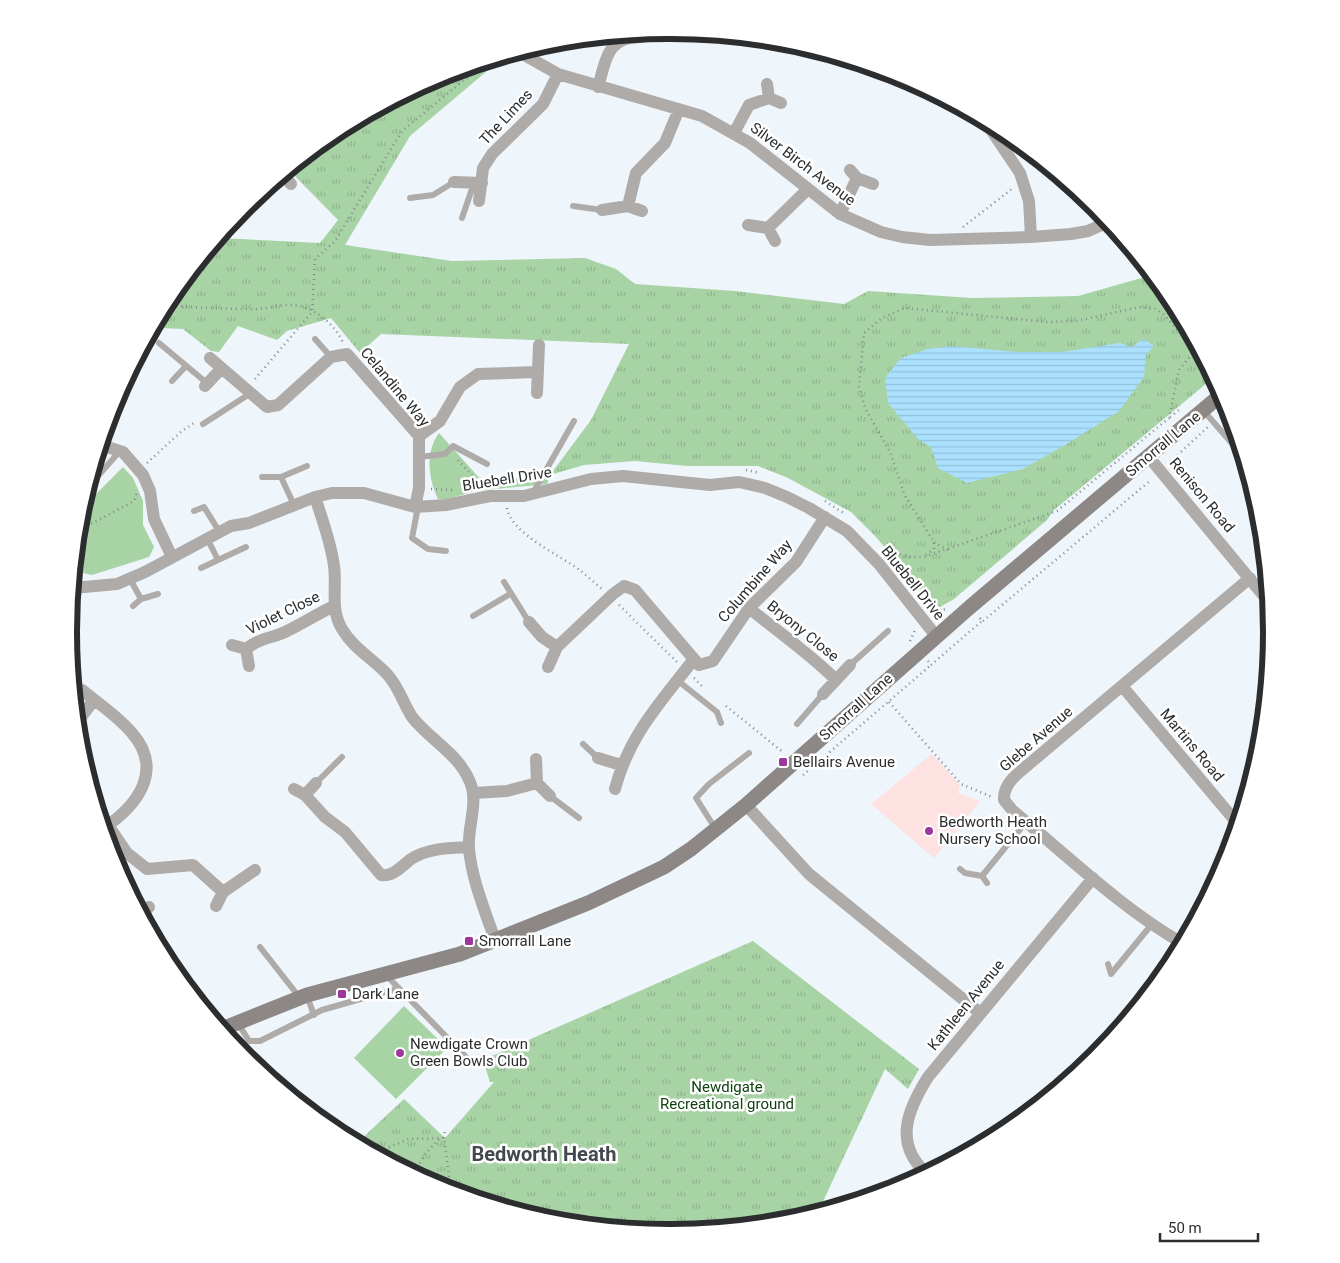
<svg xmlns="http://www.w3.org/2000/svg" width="1340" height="1263" font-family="Roboto,sans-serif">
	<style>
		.education { fill: #fde2e1 }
		.grass { fill: #a7d3a5 }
		.park { fill: url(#park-tufts) }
		.water { fill: url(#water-rules) }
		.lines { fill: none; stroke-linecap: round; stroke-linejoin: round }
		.path { stroke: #868a8e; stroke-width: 2.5; stroke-dasharray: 1 4; stroke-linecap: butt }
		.lane { stroke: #aeaba9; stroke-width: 6 }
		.street { stroke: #aeaba9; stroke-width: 12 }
		.secondary { stroke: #8d8885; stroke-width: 15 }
		.poi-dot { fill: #9e379b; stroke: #fff; stroke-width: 2 }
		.labels { text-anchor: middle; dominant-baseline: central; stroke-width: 5; stroke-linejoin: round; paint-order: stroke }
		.street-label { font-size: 15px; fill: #2b2d2f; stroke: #fff }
		.poi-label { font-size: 15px; fill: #2b2d2f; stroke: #fff; text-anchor: start }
		.park-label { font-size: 15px; fill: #104111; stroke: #fff }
		.district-label { font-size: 20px; font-weight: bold; fill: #43484d; stroke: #fff }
		.rim { fill: none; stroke: #2b2d2f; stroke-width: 6 }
	</style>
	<defs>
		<pattern id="park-tufts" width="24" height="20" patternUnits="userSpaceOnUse" patternTransform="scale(1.25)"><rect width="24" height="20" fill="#a7d3a5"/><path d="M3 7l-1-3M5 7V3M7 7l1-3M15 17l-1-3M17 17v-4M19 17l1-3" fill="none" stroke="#90b58e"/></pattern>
		<pattern id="water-rules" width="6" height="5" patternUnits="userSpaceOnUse" patternTransform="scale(1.25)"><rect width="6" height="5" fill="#abe1fe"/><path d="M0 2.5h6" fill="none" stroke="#93c1da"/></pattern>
	</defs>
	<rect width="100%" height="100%" fill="#eef5fb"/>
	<!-- education -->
	<path class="education" d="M932,754L960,785L958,793L980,801L934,858L871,804Z"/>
	<!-- grass -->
	<path class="grass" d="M439,433L482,481L550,475L547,484L475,491L447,499H438C428,478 425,452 439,433Z
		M123,467L133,478L143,501V525L154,547L149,557L92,575L74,571L82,508Z
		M404,1006L447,1048L396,1099L354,1058Z"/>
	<!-- park -->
	<path class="park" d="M498,58L500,60L410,136L345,245L452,261L585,258L616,269L635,284L735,291L844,304L868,291L972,298L1078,296L1152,275L1170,298L1213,378L1054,510L1047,520L954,599L940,607L933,605L876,537L851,512L788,478L758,466H687L635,461L584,465L550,475L591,420L629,344L381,334L360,353L331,318L287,331L277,340L238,326L219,352L211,351L183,329L161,328L151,340L148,339L170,297L218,238L320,243L338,220L290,171L336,131L440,76Z
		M753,941L919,1069L908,1089L885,1069L818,1212L787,1221L670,1233L552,1221L440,1187L357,1143L404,1099L445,1138L494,1082H490L483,1060Z"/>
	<!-- water -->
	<path class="water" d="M1144,339L1154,346L1146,355L1144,377L1119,411L1070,442L1023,469L967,483L938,468L931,447L919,440L888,403L885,378L901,358L928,349L952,346L1016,352H1062L1120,343L1131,347Z"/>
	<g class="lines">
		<!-- path -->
		<path class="path" d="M963,227L1013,188
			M166,305C197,308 227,309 258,309C270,308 282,304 293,305C313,306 336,325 343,343
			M255,379L312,312L315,259L335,241L402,131L486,62
			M1170,417L1179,410
			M1220,418L1229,411
			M458,460L481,485
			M1170,462L1208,427
			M147,463L182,431L194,423
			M746,470L760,473
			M431,489L453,490
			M825,501L845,514
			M507,508C511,534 562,556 581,571C588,577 595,583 602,589
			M78,531L134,501L137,492
			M934,542L948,550
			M885,550L883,549L909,557H924L1057,511L1169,418L1179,370L1197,348
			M926,555L934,549V542L904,494L890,452L865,408L859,387L864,333L882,318L905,308L1047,322L1077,321L1139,307L1155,309L1162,313L1181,333L1192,351
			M619,605L677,662
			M930,607L937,611L946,609
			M983,621L1151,480
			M910,641L915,630
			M928,661L931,665L982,621L979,617
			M694,678L704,688
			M889,702L961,784L992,797
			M726,706L784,753
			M803,775L931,665
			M444,1138L445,1129
			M375,1153L409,1139L444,1138L451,1191
			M415,1172L425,1154L439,1139"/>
		<!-- lane -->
		<path class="lane" d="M410,198L433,195L454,182
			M573,206L602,210
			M462,218L474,183
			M315,339L331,357
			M159,343L208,384
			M172,381L186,366
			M1203,410L1242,455
			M203,424L251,393
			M419,457L445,454L453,446L487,464
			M262,477H281L294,505
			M281,477L307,466
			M89,486L120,451
			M533,493L574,421
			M418,507L412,538L428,549L446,551
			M194,511L204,507L219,531
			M207,538L218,560L246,547
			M201,568L218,560
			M130,579L141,599L158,594
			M504,582L529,622
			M133,606L141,599
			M473,616L510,594
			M850,665L888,631
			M677,680L717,712L721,723
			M797,724L823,694
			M583,744L598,758
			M316,783L342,757
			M550,796L579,818
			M715,828L696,798L709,784L749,753
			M960,869L965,873L982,876L1026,822
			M982,876L987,883
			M260,947L300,998
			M1108,964L1111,974L1152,924
			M386,975L472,1063
			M307,996L314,1015
			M238,1023L249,1041H260L322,1010L399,988"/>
		<!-- street -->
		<path class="street" d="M519,52L558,74L702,116L750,143L840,214L881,232L902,237L930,240L1031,237L1071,234L1088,231L1108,222
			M767,84L769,98L781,103
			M598,87C604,68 606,41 630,38C641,37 651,36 660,31
			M985,121L1020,173L1029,201L1031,237
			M734,133L749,105L769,98
			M850,170L857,178L873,184
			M283,175L291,184
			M454,182L482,183
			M479,201L483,168L492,154L543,104L558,74
			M628,206L636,173L665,143L679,109
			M602,210L628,206L642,211
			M840,214L857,178
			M748,225L768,228L775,241
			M768,228L808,189
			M210,358L267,407L278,405L331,357L347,354L419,436V488L415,507
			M205,386L221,369
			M537,393L539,345
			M419,436L440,421L460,387L478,374L537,372
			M101,445L123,452L143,475L150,491L154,519L172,557
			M1148,456L1268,601
			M315,497C322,519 331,542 334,566C337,588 330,609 342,629C353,648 373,659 387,674C399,687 403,703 412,717C430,740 459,754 470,782C479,803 467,827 469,849C472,880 485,911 495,940
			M73,588L117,584L145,572L231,526L249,523L315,497L332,493H364L415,507L446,505L490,496H524L591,479L623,476L710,485L739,482L765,488L787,497L809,508L847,531L879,564L936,636
			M749,608C778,632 809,653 836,680
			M529,622L542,637L557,647
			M232,645L246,649L249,666
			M246,649C257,639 272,638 285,632C302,624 317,614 334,606
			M548,667L557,647L613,594L624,586L635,590L699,665L713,661L749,608L796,562L825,517
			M1122,686L1237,823
			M82,690C99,704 118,716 132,733C164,770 138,805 104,828
			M823,694L850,665
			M78,721L94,700
			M598,758L621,765
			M536,759L537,783L550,796
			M294,789L305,795L325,817L345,832L381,875C393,877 402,866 411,859C429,848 449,848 469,847
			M615,789C629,735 661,702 694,659
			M474,793L507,791L537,783
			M305,795L316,783
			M746,805L809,874L980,1013
			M108,825L127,853L147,869L193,865L223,892
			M216,906L223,892L255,870
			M142,913L149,907
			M1182,943C1121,908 1068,856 1013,811L1004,800C1003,783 1018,774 1029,764L1250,578
			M926,1173C893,1143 908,1109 928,1077L1093,878"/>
		<!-- secondary -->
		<path class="secondary" d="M222,1029L307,995L460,954L588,903L664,867L691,849L746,805L970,607L1222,394"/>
	</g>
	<!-- markers -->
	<g class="poi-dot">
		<rect x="778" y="757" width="10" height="10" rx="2.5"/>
		<circle cx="929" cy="831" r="5"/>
		<rect x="464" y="936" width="10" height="10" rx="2.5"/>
		<rect x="337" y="989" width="10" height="10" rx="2.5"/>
		<circle cx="400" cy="1053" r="5"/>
	</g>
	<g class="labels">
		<!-- street labels -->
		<g class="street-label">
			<text transform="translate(506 117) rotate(-47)">The Limes</text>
			<text transform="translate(803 164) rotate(37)">Silver Birch Avenue</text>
			<text transform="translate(395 387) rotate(50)">Celandine Way</text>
			<text transform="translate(1163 444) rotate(-40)">Smorrall Lane</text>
			<text transform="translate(507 479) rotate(-9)">Bluebell Drive</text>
			<text transform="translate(1202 495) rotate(50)">Renison Road</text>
			<text transform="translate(755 581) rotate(-49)">Columbine Way</text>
			<text transform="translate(913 583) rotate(51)">Bluebell Drive</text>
			<text transform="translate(283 613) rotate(-26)">Violet Close</text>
			<text transform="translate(803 631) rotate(39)">Bryony Close</text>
			<text transform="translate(856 707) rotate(-42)">Smorrall Lane</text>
			<text transform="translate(1036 739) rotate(-41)">Glebe Avenue</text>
			<text transform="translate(1192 745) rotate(50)">Martins Road</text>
			<text transform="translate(966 1005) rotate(-51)">Kathleen Avenue</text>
		</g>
		<!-- poi labels -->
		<g class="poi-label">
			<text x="793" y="762">Bellairs Avenue</text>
			<text x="939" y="822">Bedworth Heath<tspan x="939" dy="17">Nursery School</tspan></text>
			<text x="479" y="941">Smorrall Lane</text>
			<text x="352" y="994">Dark Lane</text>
			<text x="410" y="1044">Newdigate Crown<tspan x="410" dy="17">Green Bowls Club</tspan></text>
		</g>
		<!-- park labels -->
		<g class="park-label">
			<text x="727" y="1087">Newdigate<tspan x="727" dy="17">Recreational ground</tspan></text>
		</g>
		<!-- district labels -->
		<g class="district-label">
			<text x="544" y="1154">Bedworth Heath</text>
		</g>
	</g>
	<!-- crop -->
	<path d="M0 0H1340V1263H0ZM669 39H671A592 592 0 0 1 1263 631V632A592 592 0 0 1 671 1224H669A592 592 0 0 1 77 632V631A592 592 0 0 1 669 39Z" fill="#fff" fill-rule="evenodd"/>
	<path class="rim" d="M669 39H671A592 592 0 0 1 1263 631V632A592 592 0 0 1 671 1224H669A592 592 0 0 1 77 632V631A592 592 0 0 1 669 39Z"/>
	<!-- scale -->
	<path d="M1160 1233v8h98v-8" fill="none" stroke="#2b2d2f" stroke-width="2.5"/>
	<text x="1168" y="1233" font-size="15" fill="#2b2d2f" stroke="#ffffff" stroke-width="4" paint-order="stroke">50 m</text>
</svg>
